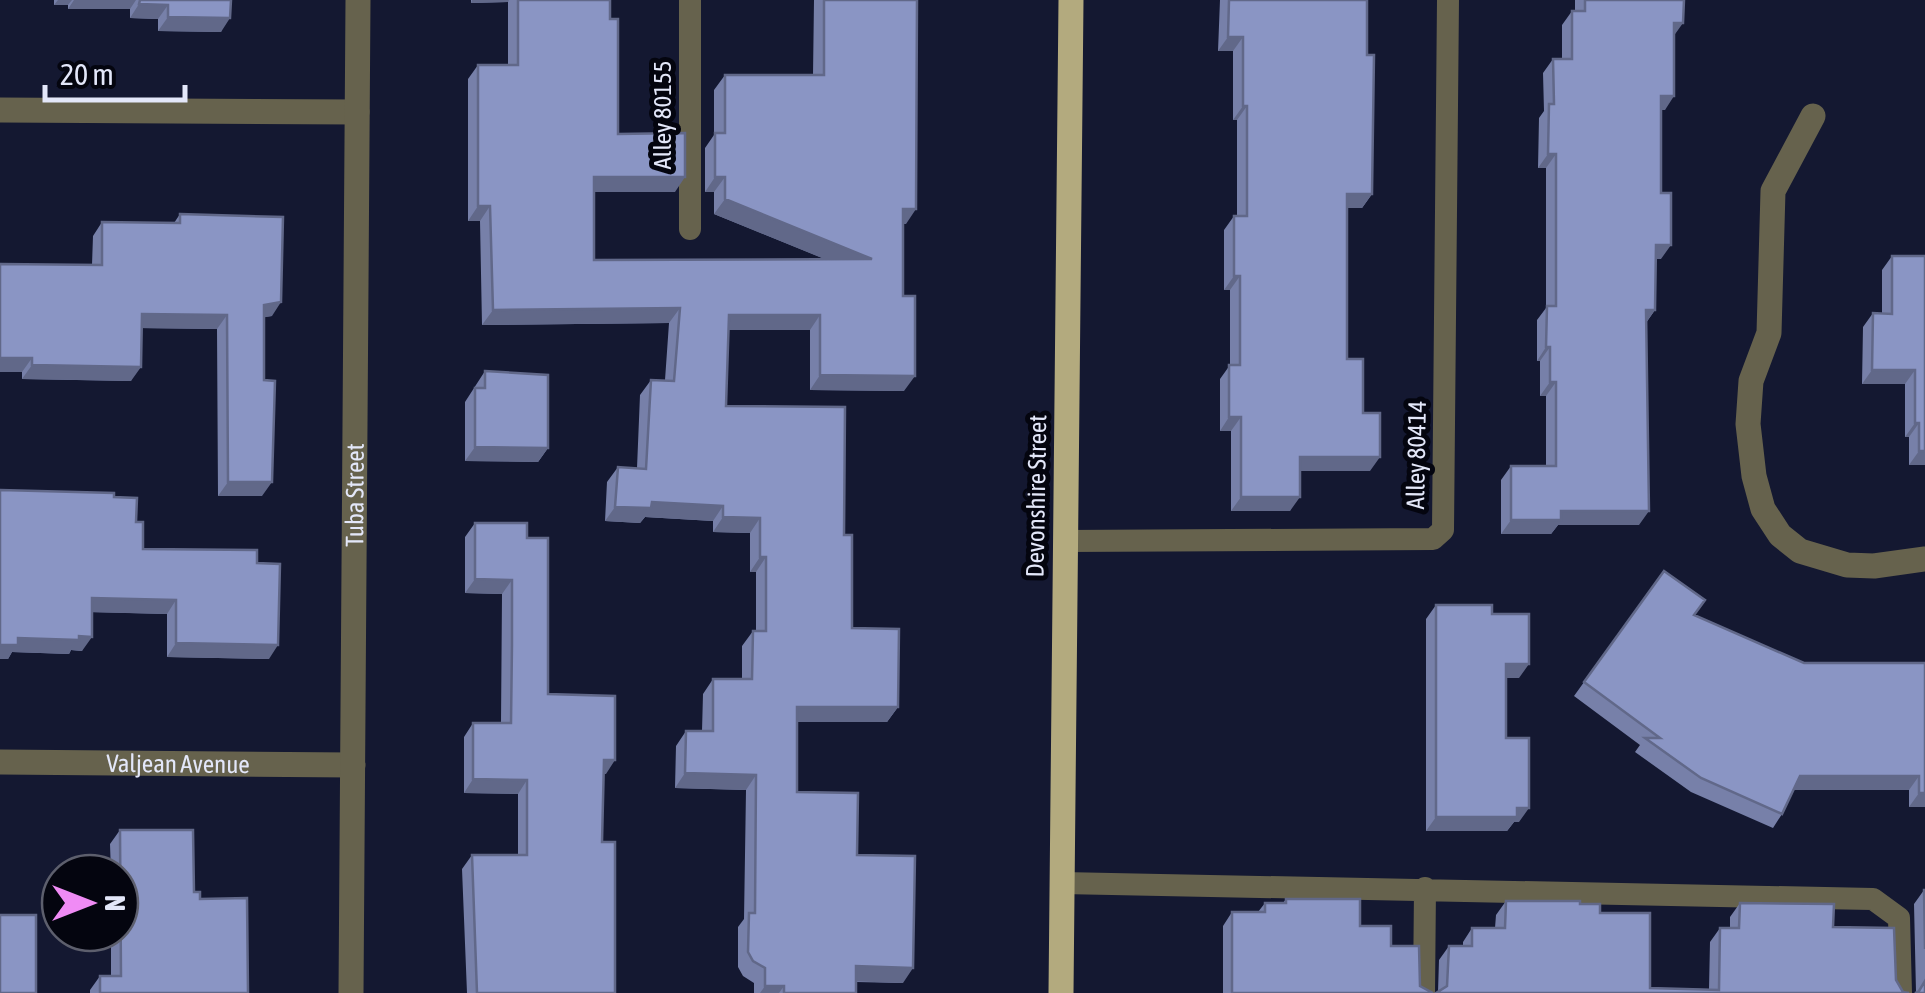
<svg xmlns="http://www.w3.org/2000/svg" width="1925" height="993" font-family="'Asap Condensed',sans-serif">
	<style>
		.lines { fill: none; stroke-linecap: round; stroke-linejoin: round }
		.lane { stroke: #66624d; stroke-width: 22 }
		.street { stroke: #66624d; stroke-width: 25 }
		.primary { stroke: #b3aa7e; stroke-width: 25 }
		.wall { fill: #7780a9 }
		.shaded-wall { fill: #616889 }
		.building { fill: #8a95c4; stroke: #616889; stroke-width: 2.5 }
		.labels { text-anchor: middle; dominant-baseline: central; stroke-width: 10; stroke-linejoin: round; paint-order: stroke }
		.street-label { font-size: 25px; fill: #e3e7f9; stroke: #04050f }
	</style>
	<rect width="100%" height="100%" fill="#141831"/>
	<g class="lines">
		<!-- lane -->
		<path class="lane" d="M690,229V0
			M1065,541L1433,539L1443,530L1448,0
			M1062,883L1873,899L1899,918L1901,993
			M1424,993L1425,888"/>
		<!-- street -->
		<g class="street">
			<path d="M0,110L357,112"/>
			<path d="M1813,116L1773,191L1769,333L1751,381L1748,424L1754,476L1763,509L1780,535L1800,551L1847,565L1874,566L1925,559"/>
			<path id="s1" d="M0,762L353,765"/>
			<path id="s2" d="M351,993L358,0"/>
		</g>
		<!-- primary -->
		<path class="primary" d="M1061,993L1071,0"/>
	</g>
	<!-- wall -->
	<path class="wall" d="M54,0H231L221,32L158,31V19L130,18V9H68V5H54Z
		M471,0H610L618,134L675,192H594V260L825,259L714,214V192H705V148L714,135V90L725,75H813L814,0H917L906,224H903L904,391L810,390V330H729L726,406L844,535L852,628L898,707L887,722H797V792L857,855L903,983L856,982V993H754V983L743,976L738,967V927L744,919L746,790L675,788L676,746L686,731H702L703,694L713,679H742V646L753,631H756V572H750V533L713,532V521L645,517L640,523L605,521L607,482L618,467L637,468L640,395L651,380H665L669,323L482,325L480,221H468V79L478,65H508V2L471,3Z
		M1220,0H1367V55L1372,194L1362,208H1347V359L1363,413L1370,471H1300L1290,511H1231V431H1220V379L1230,365V290H1224V230L1234,216H1237V120H1233V51H1218Z
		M1575,0H1684L1674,35L1665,110H1661V259H1656L1655,310L1646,323L1639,525H1558L1551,534H1501V480L1511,466H1546V396H1540V361H1537V320L1546,308V168H1538L1539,118L1544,111L1543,73L1553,59H1562V25L1572,11H1575Z
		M180,214L272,316L264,317L262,496H218L217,329L142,328L131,381L22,379V372H0L92,265L93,236L102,222L174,223Z
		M1892,256H1925V465H1909V437H1905V384H1862L1863,327L1873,313L1882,314V270Z
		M485,371L548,448L538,462L465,461V402Z
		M0,490L114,497L136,522L143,549L257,563L269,659L167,657V614L92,612L82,651L71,650L69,654L12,652L8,659H0Z
		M475,523L527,538L548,694L606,774H603L602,842L615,993H467L462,869L472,855H518V794L464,793V737L473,723H501L502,594L465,593V537Z
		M1664,571L1695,616L1804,663H1925V807H1909V790H1793L1782,814L1773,828L1691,792L1635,752L1640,745L1574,696Z
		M1436,605L1492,614L1519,678H1506V738L1519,822H1514L1507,831H1426V619Z
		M120,830L194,892L200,899L248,993H90V990L100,976H111V933H120V873H111L110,844Z
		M1924,890H1925V993L1916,992L1914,904Z
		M1286,899L1360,926L1391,946L1420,986L1433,993H1223V926L1232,912H1258L1265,903H1283Z
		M1506,901L1580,904L1600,913L1650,988L1709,989L1710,942L1720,928H1730V917L1740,903L1833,927L1896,980L1903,992H1438L1439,960L1449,946H1463V942L1472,928H1495L1496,915Z"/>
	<!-- shaded-wall -->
	<path class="shaded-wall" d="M58,0H72L68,5H54Z
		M74,0H136L130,9H68Z
		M472,0H509L508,2L471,3Z
		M139,4L168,5L158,19L130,18Z
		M168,17L230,18L221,32L158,31Z
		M1674,23H1683L1673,37Z
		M1228,37H1243L1233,51H1218Z
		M1661,96H1674L1665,110H1651Z
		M1243,106H1247L1237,120H1233Z
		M1548,154H1556L1546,168H1538Z
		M594,177H685L675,192H583Z
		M715,177H725L714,192H705Z
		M1347,194H1372L1362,208H1337Z
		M725,199L872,259L861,274L714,214Z
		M478,206H490L480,221H468Z
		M903,209H916L906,224H893Z
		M1656,245H1671L1661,259H1646Z
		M1234,276H1240L1230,290H1224Z
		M281,302L272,316L254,319L264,305Z
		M680,308L669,323L482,325L493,310Z
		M1646,310H1655L1645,324Z
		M142,314L227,315L217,329L132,328Z
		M729,315H820L810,330H719Z
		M1546,347H1550L1540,361H1537Z
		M0,358H32L22,372H0Z
		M32,365L141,367L131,381L22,379Z
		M1872,370H1915L1905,384H1862Z
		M820,375L915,376L904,391L810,390Z
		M1550,382H1556L1546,396H1540Z
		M1229,417H1241L1231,431H1220Z
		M1915,423H1919L1909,437H1905Z
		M475,447L548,448L538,462L465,461Z
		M1919,451H1925V465H1909Z
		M1300,457H1380L1370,471H1290Z
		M228,482H272L262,496H218Z
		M1241,497H1300L1290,511H1231Z
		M652,502L723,506L713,521L645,517L640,523L605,521L615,507Z
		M1561,511H1649L1639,525H1558L1551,534H1501L1511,520Z
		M723,517L760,518L750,533L713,532Z
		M760,557H766L756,572H750Z
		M475,579L512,580L502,594L465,593Z
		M92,598L176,600L167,614L83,612Z
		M79,636L92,637L82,651L71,650L69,654L12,652L8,659H0V645L18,638Z
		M176,643L278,645L269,659L167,657Z
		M1506,664H1529L1519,678H1497Z
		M797,707H898L887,722H787Z
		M604,760H615L606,774H594Z
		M685,773L756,775L746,790L675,788Z
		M1800,776H1919L1909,790H1790Z
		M473,779L527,780L518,794L464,793Z
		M1919,793H1925V807H1909Z
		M1517,808H1529L1519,822H1514L1507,831H1426L1436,817Z
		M856,966L913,968L903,983L846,981Z
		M765,986H784L779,993H760Z"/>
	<!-- building -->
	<path class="building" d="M140,0H231L230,18L168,17V5L139,4Z
		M518,0H610V19H618V134L685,133V177H594V260L872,259L725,199V177H715V133H725V75H824V0H917L916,209H903V296H915V376L820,375V315H729L726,406L845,407L844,535H852V628L899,629L898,707H797V792L858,793L857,855L915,856L913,968L856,966V993H784V986H765V968L753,961L748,952L749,913H755L756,775L685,773L686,731H713V679H752L753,631H766V557H760V518L723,517V506L652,502L651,508L615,507L618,467L646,469L651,380L674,381L680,308L493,310L490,206H478V65H518Z
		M1229,0H1367V55H1374L1372,194H1347V359H1363V413H1380V457H1300V497H1241V417H1229V365H1240V276H1234V216H1247V106H1243V37H1228Z
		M1585,0H1684L1683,23H1674V96H1661V193H1671V245H1656L1655,310H1646L1649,511H1561V520H1511V466H1556V382H1550V347H1546L1547,306H1556V154H1548L1549,104H1554L1553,59H1572V11H1585Z
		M180,214L283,217L281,302L264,305V380L275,381L272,482H228L227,315L142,314L141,367L32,365V358H0V264L102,265V222L180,223Z
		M1892,256H1925V451H1919V423H1915V370H1872L1873,313L1892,314Z
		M485,371L548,375V448L475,447V388H485Z
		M0,490L114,493V497L137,498L136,522H143V549L257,550V563L280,564L278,645L176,643V600L92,598V637L79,636V640L18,638V645H0Z
		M475,523H527V538H548V694L615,696V760H604L602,842H615V993H477L472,855H527V780L473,779V723H511L512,644V580L475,579Z
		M1664,571L1705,600L1694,615L1804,663H1925V793H1919V776H1800L1782,814L1701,778L1645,738H1660L1584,682Z
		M1436,605H1492V614H1529V664H1506V738H1529V808H1517V817H1436Z
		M120,830H193L194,892H200V899L247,898L248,993H100V976H121Z
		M1924,890H1925V949Z
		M1286,899H1360V926H1391V946H1419L1420,986L1433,993H1232V912H1265V903H1286Z
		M1506,901H1580V904H1600V913H1650V988L1719,990L1720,928H1739L1740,903L1834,904L1833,927L1894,928L1896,980L1903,992L1909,993H1436L1447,986L1449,946H1472V928H1505Z
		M0,915H36V993H0Z
		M1925,981V993H1915L1919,991Z"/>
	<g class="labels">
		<!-- street labels -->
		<g class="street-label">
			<text transform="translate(662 115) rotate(-90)">Alley 80155</text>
			<text transform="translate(1416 455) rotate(-89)">Alley 80414</text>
			<text transform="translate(1036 496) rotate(-89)">Devonshire Street</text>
			<text stroke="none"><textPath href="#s2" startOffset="498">Tuba Street</textPath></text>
			<text stroke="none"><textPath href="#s1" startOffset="178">Valjean Avenue</textPath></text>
		</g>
	</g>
	<!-- north arrow -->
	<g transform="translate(90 903) rotate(90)"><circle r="48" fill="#04050f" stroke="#5d5f6d" stroke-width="2.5"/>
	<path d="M0-8L18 38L0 25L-18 38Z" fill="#f08bf5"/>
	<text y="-15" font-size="28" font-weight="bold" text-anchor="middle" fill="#e3e7f9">N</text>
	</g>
	<!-- scale -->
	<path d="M45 85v15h140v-15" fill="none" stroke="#e3e7f9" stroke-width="5"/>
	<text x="60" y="85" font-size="30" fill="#e3e7f9" stroke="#04050f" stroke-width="8" paint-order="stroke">20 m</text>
</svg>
